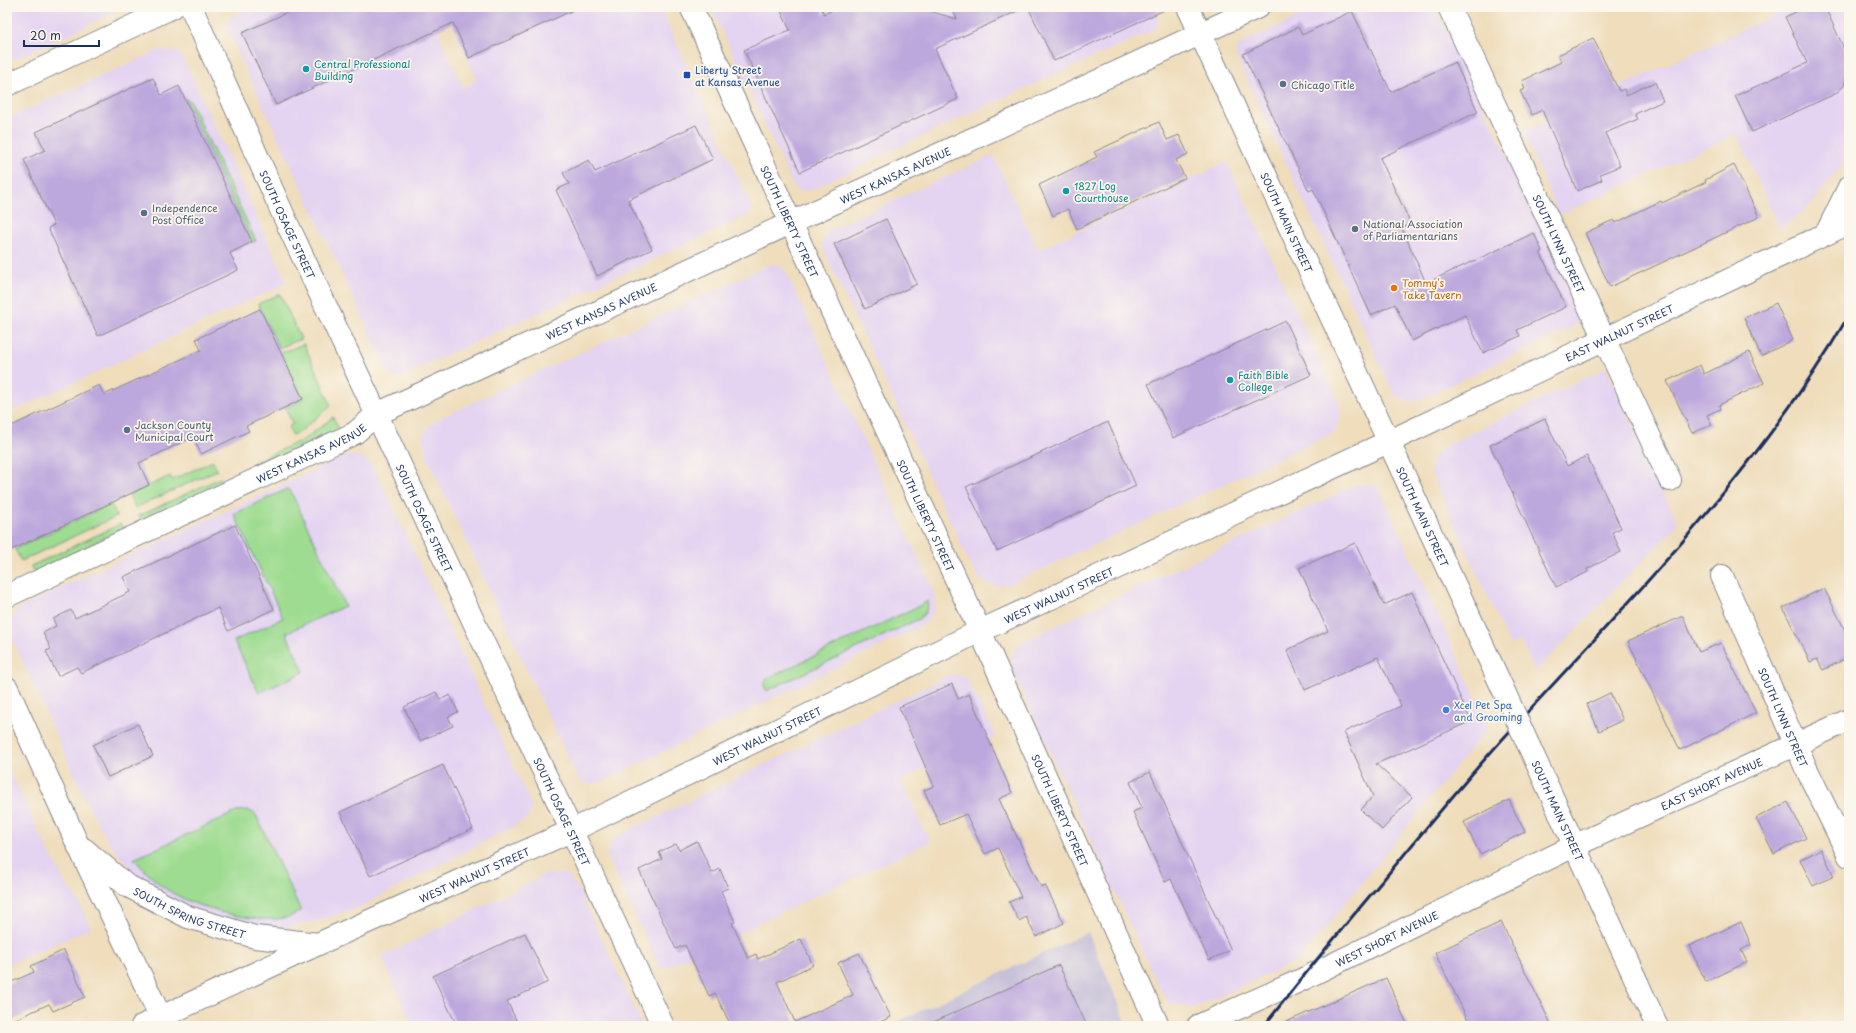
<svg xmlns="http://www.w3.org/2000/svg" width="1856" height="1033" font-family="'Playpen Sans',sans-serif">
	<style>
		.built { fill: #e4d3f1 }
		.industrial { fill: #c6c0d9 }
		.green { fill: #9edc91; stroke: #5c8678 }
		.building { fill: #bda8dd }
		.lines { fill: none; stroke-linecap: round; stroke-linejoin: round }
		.minor-casing { stroke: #85868c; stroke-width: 24 }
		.minor { stroke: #fff; stroke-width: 22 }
		.rail { stroke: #1b2f5e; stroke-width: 3 }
		.minor-bridge-casing { stroke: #85868c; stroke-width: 24; stroke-linecap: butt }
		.minor-bridge { stroke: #fff; stroke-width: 22 }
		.culture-dot { fill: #0f9aa8; stroke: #fbf7ec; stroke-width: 1.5 }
		.transit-dot { fill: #1a4fb4; stroke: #fbf7ec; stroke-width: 1.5 }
		.service-dot { fill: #5c6f8a; stroke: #fbf7ec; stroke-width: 1.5 }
		.food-dot { fill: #e8710a; stroke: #fbf7ec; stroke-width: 1.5 }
		.shop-dot { fill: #3f7fe0; stroke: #fbf7ec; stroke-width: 1.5 }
		.labels { text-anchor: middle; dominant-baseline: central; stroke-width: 3.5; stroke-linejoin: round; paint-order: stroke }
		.culture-label { font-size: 10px; fill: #0d838f; stroke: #fbf7ec; text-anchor: start }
		.transit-label { font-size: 10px; fill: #164399; stroke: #fbf7ec; text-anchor: start }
		.service-label { font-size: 10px; fill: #4e5e75; stroke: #fbf7ec; text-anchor: start }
		.street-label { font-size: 10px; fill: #1b2f5e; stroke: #fbf7ec }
		.food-label { font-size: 10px; fill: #c56008; stroke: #fbf7ec; text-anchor: start }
		.shop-label { font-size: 10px; fill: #366cbe; stroke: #fbf7ec; text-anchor: start }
	</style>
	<rect width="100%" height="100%" fill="#fbf7ec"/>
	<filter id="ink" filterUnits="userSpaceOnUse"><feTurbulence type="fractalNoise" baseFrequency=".025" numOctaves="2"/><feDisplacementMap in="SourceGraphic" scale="8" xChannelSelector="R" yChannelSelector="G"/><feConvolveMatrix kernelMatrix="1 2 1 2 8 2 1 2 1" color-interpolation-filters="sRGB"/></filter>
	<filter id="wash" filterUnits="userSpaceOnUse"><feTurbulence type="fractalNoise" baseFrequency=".012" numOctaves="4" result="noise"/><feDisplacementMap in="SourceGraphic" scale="16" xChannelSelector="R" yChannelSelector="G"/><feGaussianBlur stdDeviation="0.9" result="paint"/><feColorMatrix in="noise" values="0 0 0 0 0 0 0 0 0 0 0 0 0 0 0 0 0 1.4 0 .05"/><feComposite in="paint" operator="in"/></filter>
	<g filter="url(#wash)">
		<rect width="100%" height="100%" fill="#efddbb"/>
		<!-- built -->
		<path class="built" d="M7,7H127L7,63Z
			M252,7H426L463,87L477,80L445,7H660L753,210L745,217L402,376L397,378L390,376L227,29L228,21L231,17Z
			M711,7H1155L1159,21L1156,28L1151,31L981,108L808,191H801L795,187L792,183Z
			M1321,7H1435L1582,311L1583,316L1579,324L1421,399L1412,401L1404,400L1395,395L1392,390L1236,56L1237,48L1244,42Z
			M1792,7H1849V149L1838,170L1810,206L1780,229L1737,134L1559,215L1523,132Z
			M161,49L176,52L181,55L187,66L287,283L7,414V119Z
			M993,155L1038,250L1227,162L1339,403L1341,415L1335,431L1329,435L1010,584L995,586L981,580L972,568L823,249L822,244L824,236L834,228Z
			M778,264L786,272L934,592L935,607L932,614L927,621L919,627L600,783L585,784L580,781L576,775L426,455L423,440L425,431L436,420L769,265Z
			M1606,368L1678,524L1535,672L1521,641L1510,645L1431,473L1432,460L1441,449L1447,445Z
			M351,456H358L367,461L376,471L531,804L532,810L527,818L522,822L360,907L321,920L289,927L273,928L226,923L160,893L139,878L111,846L92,813L13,641L10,630V623L17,610L31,602L342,457Z
			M1370,484L1376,486L1380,491L1489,726L1299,960L1193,1008L1170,1004L1159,987L1012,669V656L1017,647L1022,642L1356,485Z
			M950,675L965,676L996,736L901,780L930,842L661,970L607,856L611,842L625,832Z
			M7,764L39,833L65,882L79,902L91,928L7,965Z
			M546,874H567L578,889L643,1026H413L381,957Z"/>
		<!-- industrial -->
		<path class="industrial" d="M1088,932L1128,1026H901L899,1021Z"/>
		<!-- green -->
		<path class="green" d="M185,99L190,101L256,241L252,242Z
			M280,294L301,339L279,348L258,304Z
			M304,344L331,405L300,432L292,435L288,427L293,424L285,408L303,399L281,353Z
			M333,417L339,429L257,468L254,462L305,439Z
			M213,461L217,470L135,508L129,495L170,476L172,480Z
			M220,478L223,483L142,521L139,516Z
			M287,489L291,492L345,606L286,633L304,672L259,693L234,641L283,618L234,514Z
			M111,504L117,516L21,561L15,549Z
			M121,524L123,529L33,572L31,566Z
			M929,601L925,613L919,619L766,691L764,684L766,679Z
			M248,810L256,815L301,911C296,913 290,917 284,918C249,924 185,906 158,883C149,876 142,867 134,859L238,811Z"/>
		<g id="blocks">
			<!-- building -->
			<path class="building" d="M299,7H580L469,58L453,23L276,105L242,33Z
				M779,7H821L824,14L839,7H915L957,19L951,7H1026L935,49L958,99L800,172L744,50L790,30Z
				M1028,7H1171L1054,61Z
				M1806,7H1825L1846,53L1849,65L1844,86L1835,94L1752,132L1735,96L1807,63L1785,17Z
				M1352,11L1391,92L1455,62L1478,112L1380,158L1411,224L1402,228L1426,283L1534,233L1542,251L1540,252L1566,307L1517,330L1520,336L1483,353L1465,315L1412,341L1395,304L1371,315L1313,189L1309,191L1243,54L1298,27L1302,35Z
				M1593,38L1619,91L1624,89L1626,95L1655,82L1663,101L1635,114L1638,119L1605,133L1620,166L1600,174L1602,180L1577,191L1542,110L1532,115L1520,91L1525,89L1522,81L1561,62L1558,55Z
				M153,78L161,95L179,86L252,242L230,253L238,270L98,336L48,228L54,225L24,160L45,150L36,132Z
				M1159,122L1167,140L1179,135L1188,154L1176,160L1185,178L1077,229L1068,209L1053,216L1039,185L1097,157L1094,152Z
				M696,125L713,159L628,200L652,249L597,276L556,190L569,184L563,173L589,160L595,172Z
				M1734,165L1759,217L1610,287L1585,233L1613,220L1615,223L1661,201L1662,203L1706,182L1705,180Z
				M886,219L917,284L865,309L834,244Z
				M1776,303L1793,340L1761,356L1744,318Z
				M260,309L303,399L246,426L249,431L201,454L193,437L139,463L149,485L7,552V428L99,385L104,395L201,350L196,339Z
				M1286,321L1311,375L1173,438L1148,384Z
				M1749,352L1764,383L1719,405L1720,409L1707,415L1712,425L1692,433L1667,381L1700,365L1704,374Z
				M1545,419L1567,466L1587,456L1621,528L1612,532L1621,552L1587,569L1588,572L1556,587L1490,445Z
				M1108,422L1136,486L997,551L966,487Z
				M235,525L274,609L228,631L218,608L81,673L77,667L58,676L46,651L51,649L43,633L56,626L53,619L71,610L75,618L130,592L123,577Z
				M1355,543L1384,605L1412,592L1471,721L1376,764L1412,797L1382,830L1361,810L1373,796L1344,732L1401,706L1378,657L1305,690L1287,650L1328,631L1299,568Z
				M1824,588L1849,638V657L1823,670L1817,659L1810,662L1783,608Z
				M1683,616L1699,652L1721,643L1756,713L1680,750L1628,641Z
				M952,684L958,699L969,694L1012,793L999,799L1041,887L1045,885L1064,923L1036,937L1026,917L1019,921L1009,902L1021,897L998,848L985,854L966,814L940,825L924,790L934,786L899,707Z
				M436,692L440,700L450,695L458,712L448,717L453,726L420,741L404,707Z
				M1610,693L1623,720L1599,731L1587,704Z
				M138,724L153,756L108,777L93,745Z
				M443,765L473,829L370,876L340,812Z
				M1150,772L1231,950L1209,960L1171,879L1165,882L1133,812L1142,808L1130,782Z
				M1509,800L1525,832L1480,854L1464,822Z
				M1788,802L1806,838L1774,854L1756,818Z
				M697,841L712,873L720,869L728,888L721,891L735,922L732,923L748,958L756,954L758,959L801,939L813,965L777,982L795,1022L853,995L838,963L859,953L891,1017L871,1026H731L715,993L709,996L685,945L676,949L639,870L662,859L659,852L676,844L679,850Z
				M1821,849L1834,876L1813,886L1800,860Z
				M1501,922L1552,1026H1471L1435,953Z
				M1741,922L1751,945L1741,950L1747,962L1706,982L1689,946Z
				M525,933L548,982L507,1001L519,1026H457L433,976Z
				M64,950L85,997L53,1011L49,1004L7,1023V984L34,972L31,966Z
				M1059,965L1087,1026H925Z
				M1386,978L1408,1026H1277Z"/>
		</g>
	</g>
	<g filter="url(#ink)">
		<use href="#blocks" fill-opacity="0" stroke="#85868c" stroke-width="1"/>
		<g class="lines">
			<defs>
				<g id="minor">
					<path id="s1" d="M191,7L286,221L663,1026"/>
					<path id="s2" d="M691,7L980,631L1158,1026"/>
					<path id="s3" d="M1188,7L1502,687"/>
					<path id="s4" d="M1449,7L1670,480"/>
					<path d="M7,85L173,7"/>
					<path d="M1826,234L1849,187"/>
					<path id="s5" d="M1722,576L1806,768L1849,856"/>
					<path id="s6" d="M7,596L349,436L355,433L377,414L1258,7"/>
					<path d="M7,688L77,843L165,1026"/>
					<path id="s7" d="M1528,744L1657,1026"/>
					<path id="s8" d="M84,849L126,885L188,917L255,937L318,944"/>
					<path id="s9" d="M142,1026L318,944L571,831L980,631L1390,441L1849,223"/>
					<path id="s10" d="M1198,1026L1299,981L1574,846L1849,720"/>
				</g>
			</defs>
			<!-- minor casing -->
			<use href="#minor" class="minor-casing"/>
			<!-- minor -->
			<use href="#minor" class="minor"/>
			<!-- rail -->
			<path class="rail" d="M1264,1026C1303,976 1343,927 1384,879C1425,829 1466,779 1510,731C1629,601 1761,468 1849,315"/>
			<defs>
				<path id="minor-bridge" d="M1502,687L1528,744"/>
			</defs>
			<!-- minor-bridge casing -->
			<use href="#minor-bridge" class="minor-bridge-casing"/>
			<!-- minor-bridge -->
			<use href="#minor-bridge" class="minor-bridge"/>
		</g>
	</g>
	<!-- markers -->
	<g class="culture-dot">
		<circle cx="306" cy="69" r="4"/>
		<circle cx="1066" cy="191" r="4"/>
		<circle cx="1230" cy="380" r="4"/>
	</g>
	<rect class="transit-dot" x="683" y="71" width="8" height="8" rx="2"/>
	<g class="service-dot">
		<circle cx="1283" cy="84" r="4"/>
		<circle cx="144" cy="213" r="4"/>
		<circle cx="1355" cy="229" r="4"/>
		<circle cx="127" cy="430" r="4"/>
	</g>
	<circle class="food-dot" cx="1394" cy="288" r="4"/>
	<circle class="shop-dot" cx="1446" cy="710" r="4"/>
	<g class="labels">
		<!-- culture labels -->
		<g class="culture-label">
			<text x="314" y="63">Central Professional<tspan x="314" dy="12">Building</tspan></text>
			<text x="1074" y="185">1827 Log<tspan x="1074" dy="12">Courthouse</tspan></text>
			<text x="1238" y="374">Faith Bible<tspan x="1238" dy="12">College</tspan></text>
		</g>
		<!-- transit labels -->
		<g class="transit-label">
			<text x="695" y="69">Liberty Street<tspan x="695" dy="12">at Kansas Avenue</tspan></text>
		</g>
		<!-- service labels -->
		<g class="service-label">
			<text x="1291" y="84">Chicago Title</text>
			<text x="152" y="207">Independence<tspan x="152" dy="12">Post Office</tspan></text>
			<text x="1363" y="223">National Association<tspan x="1363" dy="12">of Parliamentarians</tspan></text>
			<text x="135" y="424">Jackson County<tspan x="135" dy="12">Municipal Court</tspan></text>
		</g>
		<!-- street labels -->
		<g class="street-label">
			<text stroke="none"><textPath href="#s6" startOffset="984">WEST KANSAS AVENUE</textPath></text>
			<text stroke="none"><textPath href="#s2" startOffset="236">SOUTH LIBERTY STREET</textPath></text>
			<text stroke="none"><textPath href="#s3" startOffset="237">SOUTH MAIN STREET</textPath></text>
			<text stroke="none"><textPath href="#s1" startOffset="238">SOUTH OSAGE STREET</textPath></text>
			<text stroke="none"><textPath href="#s4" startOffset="261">SOUTH LYNN STREET</textPath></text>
			<text stroke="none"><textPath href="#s6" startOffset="660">WEST KANSAS AVENUE</textPath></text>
			<text stroke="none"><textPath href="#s9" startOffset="1632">EAST WALNUT STREET</textPath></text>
			<text stroke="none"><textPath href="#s6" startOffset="336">WEST KANSAS AVENUE</textPath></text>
			<text stroke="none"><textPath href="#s2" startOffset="560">SOUTH LIBERTY STREET</textPath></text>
			<text stroke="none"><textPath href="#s3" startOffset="561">SOUTH MAIN STREET</textPath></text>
			<text stroke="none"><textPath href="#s1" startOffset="562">SOUTH OSAGE STREET</textPath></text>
			<text stroke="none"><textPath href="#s9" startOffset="1013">WEST WALNUT STREET</textPath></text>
			<text stroke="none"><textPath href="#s5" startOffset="154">SOUTH LYNN STREET</textPath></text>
			<text stroke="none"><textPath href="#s9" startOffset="689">WEST WALNUT STREET</textPath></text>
			<text stroke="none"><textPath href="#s10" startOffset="568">EAST SHORT AVENUE</textPath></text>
			<text stroke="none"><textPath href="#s2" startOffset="884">SOUTH LIBERTY STREET</textPath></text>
			<text stroke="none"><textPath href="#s1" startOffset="886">SOUTH OSAGE STREET</textPath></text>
			<text stroke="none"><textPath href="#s7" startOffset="73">SOUTH MAIN STREET</textPath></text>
			<text stroke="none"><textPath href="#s9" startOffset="365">WEST WALNUT STREET</textPath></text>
			<text stroke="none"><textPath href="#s8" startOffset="125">SOUTH SPRING STREET</textPath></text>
			<text stroke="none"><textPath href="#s10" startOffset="208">WEST SHORT AVENUE</textPath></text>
		</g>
		<!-- food labels -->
		<g class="food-label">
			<text x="1402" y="282">Tommy's<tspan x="1402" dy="12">Take Tavern</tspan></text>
		</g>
		<!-- shop labels -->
		<g class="shop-label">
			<text x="1454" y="704">Xcel Pet Spa<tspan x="1454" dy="12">and Grooming</tspan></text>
		</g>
	</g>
	<!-- margin -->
	<rect width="1856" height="1033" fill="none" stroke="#fbf7ec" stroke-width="24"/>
	<!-- scale -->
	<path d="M24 40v6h75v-6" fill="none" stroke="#1b2f5e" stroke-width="2"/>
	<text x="30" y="40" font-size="12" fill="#1b2f5e" stroke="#fbf7ec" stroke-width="3" paint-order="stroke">20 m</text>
</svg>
